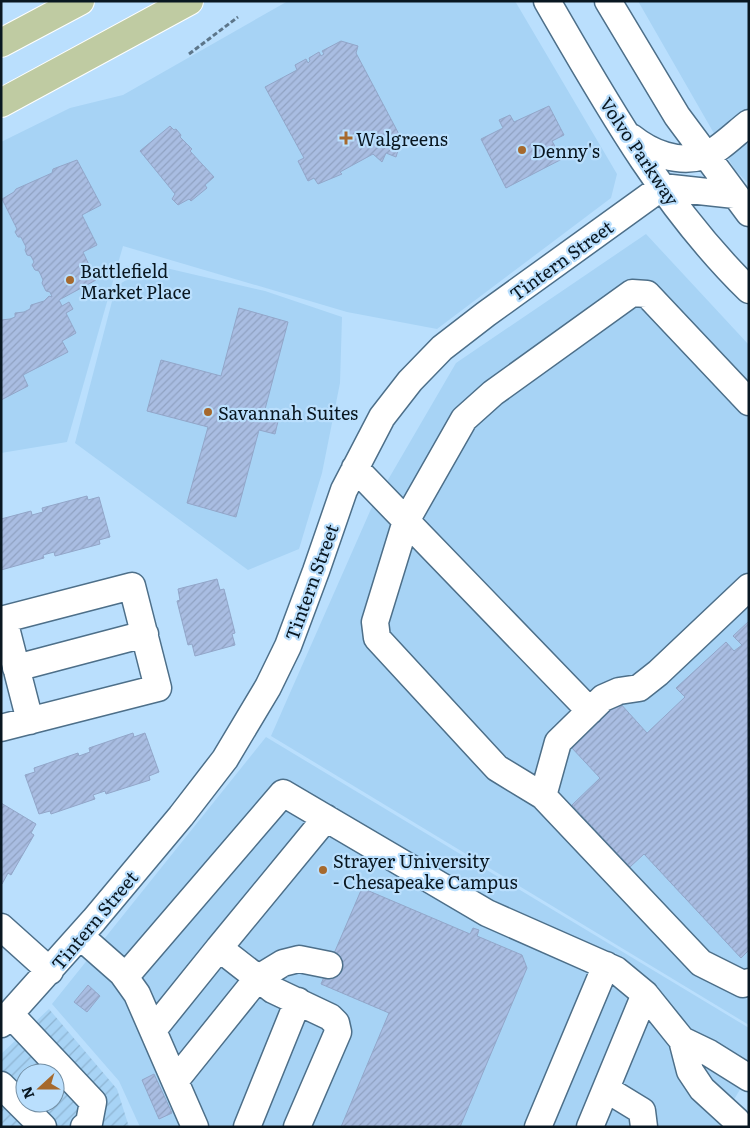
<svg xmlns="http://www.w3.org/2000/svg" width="750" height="1128" font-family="Literata,serif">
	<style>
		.built { fill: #a7d3f5 }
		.industrial { fill: url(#industrial-furrows); fill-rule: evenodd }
		.building { fill: url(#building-hatch); stroke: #92a6c9 }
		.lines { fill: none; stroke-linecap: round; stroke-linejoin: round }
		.minor-casing { stroke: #4d6f89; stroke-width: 29 }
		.major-casing { stroke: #fff; stroke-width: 30 }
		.path { stroke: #5d768a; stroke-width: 3; stroke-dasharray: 5 2.5; stroke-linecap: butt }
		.minor { stroke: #fff; stroke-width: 26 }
		.major { stroke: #bfcba2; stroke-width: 28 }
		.poi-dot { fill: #a6692d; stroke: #badffd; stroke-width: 2 }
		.labels { text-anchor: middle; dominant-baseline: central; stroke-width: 4.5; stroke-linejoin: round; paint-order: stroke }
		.poi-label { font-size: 18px; fill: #091721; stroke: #badffd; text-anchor: start }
		.street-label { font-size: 18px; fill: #091721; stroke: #badffd }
	</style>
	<defs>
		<pattern id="industrial-furrows" width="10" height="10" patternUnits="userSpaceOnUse" patternTransform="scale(1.25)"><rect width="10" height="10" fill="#a7d3f5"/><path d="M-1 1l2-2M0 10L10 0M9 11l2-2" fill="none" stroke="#8eb4d2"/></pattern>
		<pattern id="building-hatch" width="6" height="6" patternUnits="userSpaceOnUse" patternTransform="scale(1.25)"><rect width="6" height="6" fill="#a9bde2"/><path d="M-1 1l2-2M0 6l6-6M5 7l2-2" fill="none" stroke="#90a2c2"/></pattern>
	</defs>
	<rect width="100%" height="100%" fill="#badffd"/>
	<!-- built -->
	<path class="built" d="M288,1H515L617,174L611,198L437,329L347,312L123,246L67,442L1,453V142L70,108L123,95Z
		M638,1H749V184L735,170Z
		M646,234L749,345V1025L271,736L371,509L456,363Z
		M153,265L265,291L342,317L340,383L322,473L299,549L248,570L75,443L116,286Z
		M266,737L749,1028V1074L718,1127H140L119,1081L52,1004Z"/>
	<!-- industrial -->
	<path class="industrial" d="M49,1009L117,1089L129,1127H1V1054ZM25,1073H55V1103H25Z"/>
	<!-- building -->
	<path class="building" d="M341,41L358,46L356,53L402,140L397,142L399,147L396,157L386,153L382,162L373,154L340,172L342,174L318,184L314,178L308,181L298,161L304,158L265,87L297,70L295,65L306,59L308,63L310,61L309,58L319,52L321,56L324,54L322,51Z
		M549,106L564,135L552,141L562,159L506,188L481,139L503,128L499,120L510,115L514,122Z
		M170,126L174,130L176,129L181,135L180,137L192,149L190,151L214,177L205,185L207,188L191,201L189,199L178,205L172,199L175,194L140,151Z
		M77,160L101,205L82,215L97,245L83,252L96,280L59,300L62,306L69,302L73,309L66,313L76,333L62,341L68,352L23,375L28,386L1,400V320L10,319L15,317V313L24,312L30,309L31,305L44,301L49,296L52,297L50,292L46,291L42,283L43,280L39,271L35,270L32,265L34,262L31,256L27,255L25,250L26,247L21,237H18L15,232L17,229L2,199L14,192L16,189L52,173L53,169Z
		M239,308L288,322L264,413L279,417L275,434L259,430L236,517L187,503L208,427L147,411L161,360L221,376Z
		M87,496L88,500L99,497L110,537L99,540L100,544L55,556L54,552L43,555L44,558L1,570V519L31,511L32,515L43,512L42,508Z
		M217,579L220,590L224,589L235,633L232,634L235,645L195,656L192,644L188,645L177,601L180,600L178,589Z
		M749,621V950L741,958L644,854L630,867L572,805L600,778L571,747L619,702L647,733L685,697L676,688L726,642L734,651L742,645L733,636Z
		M133,733L134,737L145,733L159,772L149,776L150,780L106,794L105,791L93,795L95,799L51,814L50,811L39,814L25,775L35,772L34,768L78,753L79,756L90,752L89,748Z
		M1,803L36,824L31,833L34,835L11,875L8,873L2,884Z
		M362,888L470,934L473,928L479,930L477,936L522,955L527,968L460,1127H341L389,1013L321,984Z
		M88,985L100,996L87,1012L74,1002Z
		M154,1074L172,1113L159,1119L142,1080Z"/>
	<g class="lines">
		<defs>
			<path id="minor" d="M547,1C606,103 664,207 749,290
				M608,1L677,116L749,213
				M631,137C651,153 678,164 704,156C717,152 737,132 749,123
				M749,402L647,294L632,293L493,393L464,419L406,521L375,622L377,638L497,768L543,796L701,963L743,984L749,982
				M355,468L590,711
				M1,620L132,586L158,688L1,728
				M4,620L30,721
				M16,668L145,634
				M543,796L558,742L603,698L619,691L639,688L658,673L749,587
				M1,927L50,971
				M80,936L122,973L137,994L195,1127
				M219,948L326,818
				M125,977L283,793L487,913L616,970L645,994L682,1040
				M11,1015L93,1102L89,1123L84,1127
				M1,1024L94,920L181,816L225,759L268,687L288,646L316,571L344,490L382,417L410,381L442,348L486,314L662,187L735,195
				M153,1030L219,948L273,990L330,1017L336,1023L338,1032L297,1127
				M175,1081L257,979L283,963L299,959L329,965
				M1,1085L43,1127
				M606,1089L642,1111L644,1127
				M737,1121L702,1089L690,1071L682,1040L709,1053L749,1078
				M247,1127L298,1001
				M538,1127L606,965
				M590,1127L645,994"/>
			<path id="major" d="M1,43L80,1
				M1,103L189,1"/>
		</defs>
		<!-- minor casing -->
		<use href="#minor" class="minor-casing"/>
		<!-- major casing -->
		<use href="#major" class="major-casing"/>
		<!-- path -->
		<path class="path" d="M189,54L238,17"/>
		<!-- minor -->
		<use href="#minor" class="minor"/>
		<!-- major -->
		<use href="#major" class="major"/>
	</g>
	<!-- markers -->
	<g class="poi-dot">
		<path d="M343.5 130.5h5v5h5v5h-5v5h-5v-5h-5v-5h5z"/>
		<circle cx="522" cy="150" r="5"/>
		<circle cx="70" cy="280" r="5"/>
		<circle cx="208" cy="412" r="5"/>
		<circle cx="323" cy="870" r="5"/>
	</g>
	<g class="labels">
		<!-- poi labels -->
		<g class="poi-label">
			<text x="356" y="138">Walgreens</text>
			<text x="532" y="150">Denny's</text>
			<text x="80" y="270">Battlefield<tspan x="80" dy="21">Market Place</tspan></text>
			<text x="218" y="412">Savannah Suites</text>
			<text x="333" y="860">Strayer University<tspan x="333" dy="21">- Chesapeake Campus</tspan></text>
		</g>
		<!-- street labels -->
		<g class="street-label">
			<text transform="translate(640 151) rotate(56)">Volvo Parkway</text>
			<text transform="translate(561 260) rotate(-36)">Tintern Street</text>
			<text transform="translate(311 582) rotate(-70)">Tintern Street</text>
			<text transform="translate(94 920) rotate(-50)">Tintern Street</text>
		</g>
	</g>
	<!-- border -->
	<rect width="750" height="1128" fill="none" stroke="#091721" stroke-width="5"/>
	<!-- north arrow -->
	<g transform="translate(40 1088) rotate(249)"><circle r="24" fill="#badffd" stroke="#738fa5"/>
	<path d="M0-4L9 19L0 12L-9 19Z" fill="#a6692d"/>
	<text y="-8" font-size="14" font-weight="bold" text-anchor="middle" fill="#091721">N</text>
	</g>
</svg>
